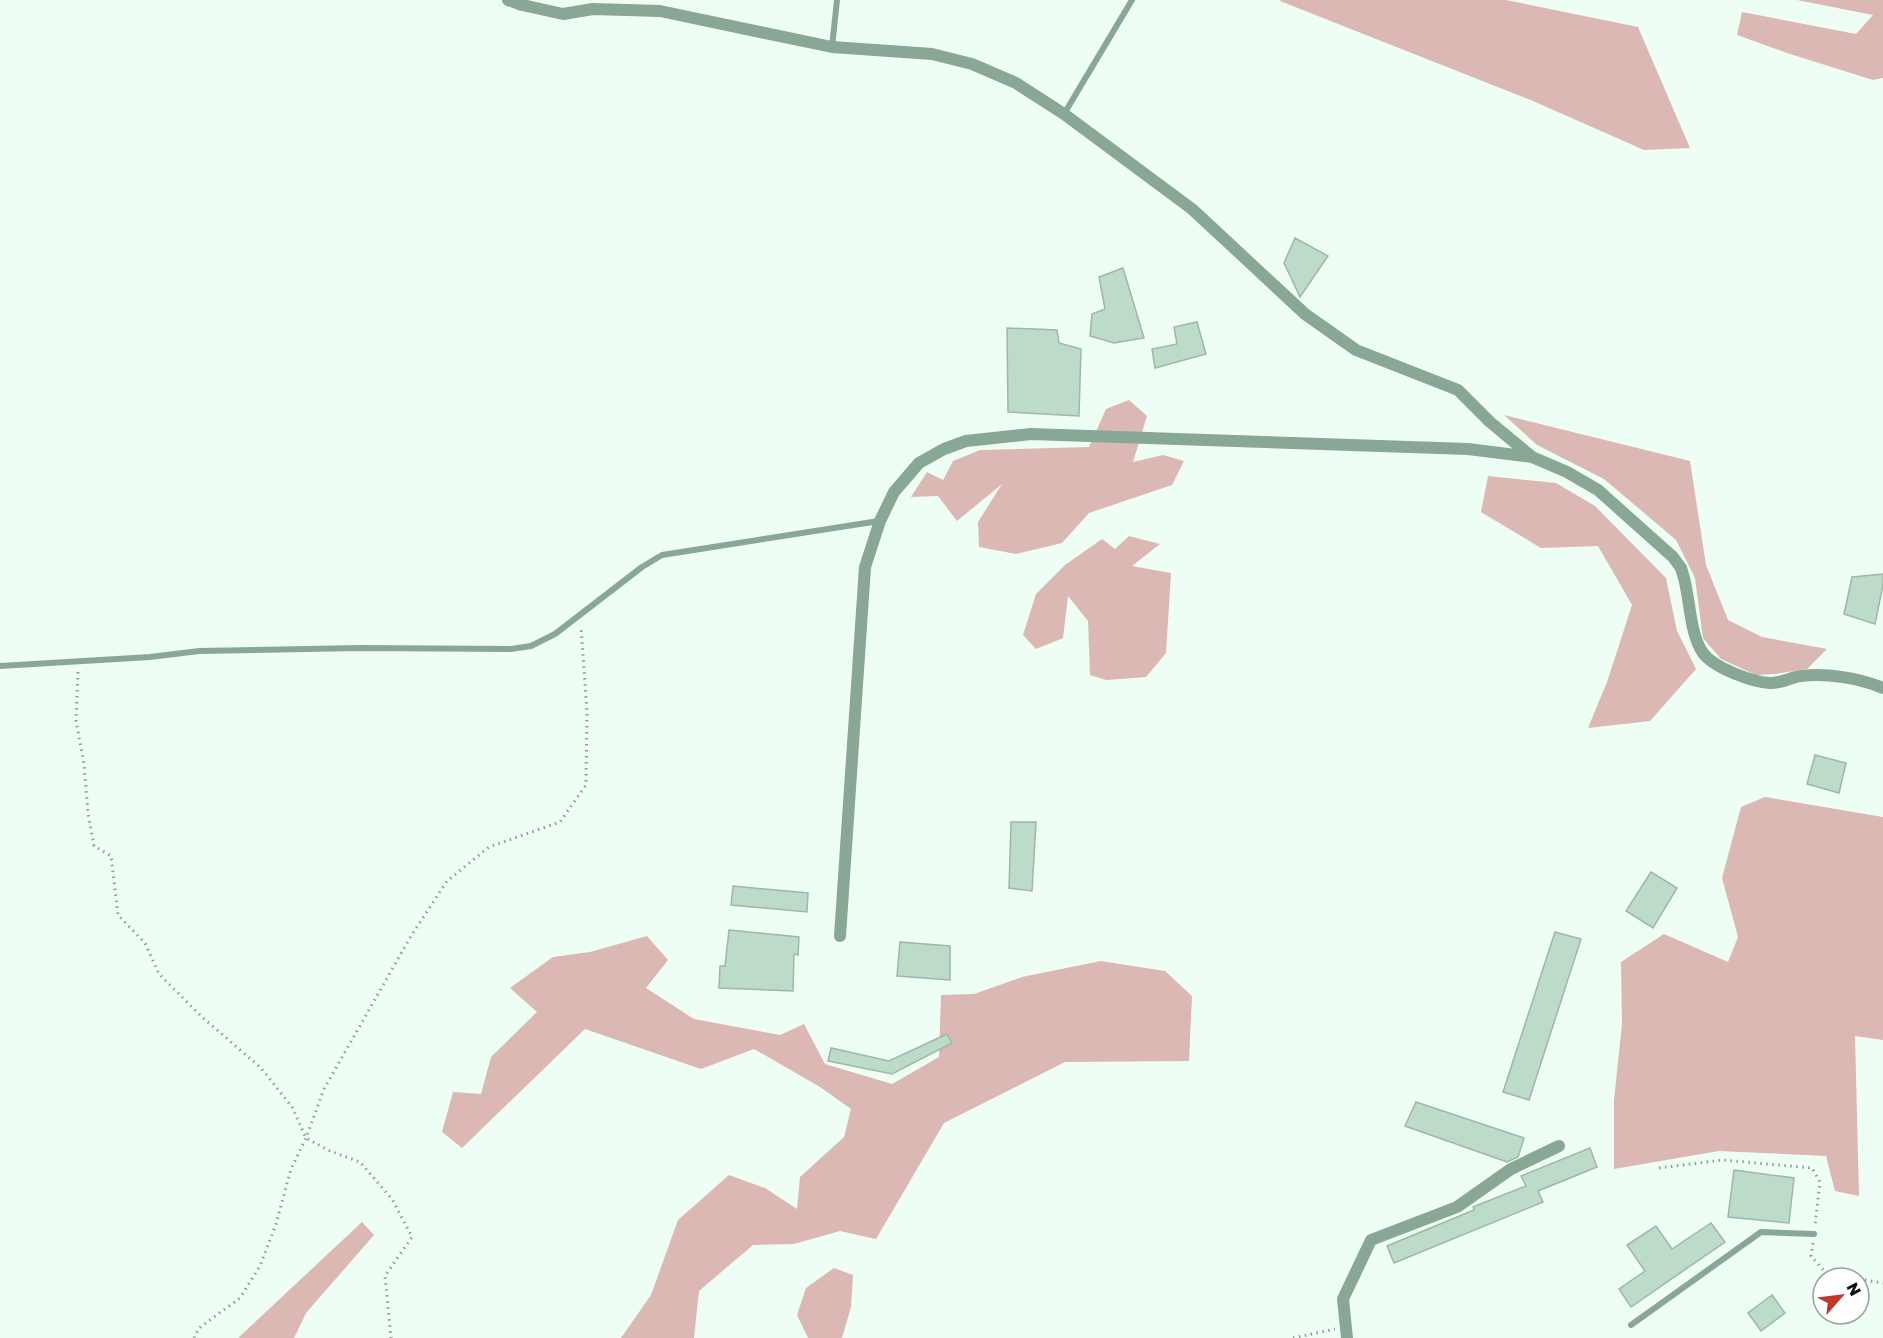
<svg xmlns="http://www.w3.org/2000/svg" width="1883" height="1338" font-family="'Golos Text',sans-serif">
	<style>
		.forest { fill: #dbb8b3 }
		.building { fill: #bddbc9; stroke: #9db8a7; stroke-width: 1.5 }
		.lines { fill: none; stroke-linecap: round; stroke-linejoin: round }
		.path { stroke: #909d95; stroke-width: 3; stroke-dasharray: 1.5 4.5; stroke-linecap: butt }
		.lane { stroke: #88a895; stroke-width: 6 }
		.street { stroke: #88a895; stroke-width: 12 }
	</style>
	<rect width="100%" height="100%" fill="#eefef4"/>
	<!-- forest -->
	<path class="forest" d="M1281,0H1506L1638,27L1690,148L1644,150L1533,101L1280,1Z
		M1797,0H1883V78L1873,80L1787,53L1737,35L1742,12L1856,34L1873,15Z
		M1129,400L1147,416L1133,462L1163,455L1184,461L1172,485L1089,513L1062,543L1016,554L979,547L978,522L1002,484L957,521L938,496L911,497L927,472L943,480L953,461L980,450L1089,447L1106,409Z
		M1504,415L1690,461L1706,565L1728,620L1762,637L1827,649L1807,669L1775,674L1756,675L1721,659L1703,638L1695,578L1676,540L1604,479L1537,445Z
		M1488,476L1556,483L1595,506L1666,578L1677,631L1696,669L1650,721L1588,728L1607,682L1632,605L1598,546L1541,548L1481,512Z
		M1129,536L1160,544L1132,566L1171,573L1166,653L1146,677L1106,680L1090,675L1088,621L1068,596L1063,638L1036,649L1023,635L1036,594L1065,565L1102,539L1115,549Z
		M1765,797L1883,817V1040L1855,1036L1859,1196L1835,1191L1826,1156L1719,1151L1614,1169V1100L1622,1024L1621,962L1664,934L1728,962L1738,937L1722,878L1741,807Z
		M647,936L668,960L646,988L694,1019L780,1035L804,1024L825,1064L892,1084L939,1057L941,995L974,994L1022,977L1101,961L1165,971L1192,996L1189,1061L1065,1062L944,1123L876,1239L840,1231L794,1244L753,1245L699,1291L694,1338H621L651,1295L678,1220L729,1175L765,1188L797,1209L800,1177L844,1137L851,1109L820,1087L754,1049L701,1069L585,1029L462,1148L442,1132L453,1092L481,1094L491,1057L537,1012L510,988L553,957L590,952Z
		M362,1222L374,1235L306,1313L294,1338H238Z
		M834,1268L853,1275L851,1307L842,1338H808L797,1315L806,1288Z"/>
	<!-- building -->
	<path class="building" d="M1295,238L1328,256L1300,297L1284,263Z
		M1123,268L1144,338L1114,343L1090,336L1092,314L1105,309L1099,277Z
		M1197,322L1206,354L1155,368L1152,349L1177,344L1174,327Z
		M1007,328L1057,330L1059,343L1081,349L1079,416L1008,412Z
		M1883,574V585L1875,624L1844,614L1852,577Z
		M1815,755L1846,763L1839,793L1807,784Z
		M1011,822H1036L1032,891L1009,888Z
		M1651,872L1677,888L1653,928L1626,911Z
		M733,886L808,893L807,912L731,905Z
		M729,930L799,937L798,955L794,954L793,991L719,988L720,966H725Z
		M1555,932L1581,939L1529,1100L1503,1092Z
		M900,942L950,946V980L897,976Z
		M947,1034L952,1043L892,1074L828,1061L831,1048L889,1061Z
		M1416,1102L1524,1138L1518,1157L1507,1162L1405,1126Z
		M1590,1148L1597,1167L1538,1191L1543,1202L1394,1263L1387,1246L1474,1210L1473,1207L1526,1186L1521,1176Z
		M1734,1170L1794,1178L1789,1223L1728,1217Z
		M1711,1223L1725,1242L1631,1307L1619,1289L1645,1271L1627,1245L1656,1226L1672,1249Z
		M1772,1295L1785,1313L1761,1331L1748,1313Z"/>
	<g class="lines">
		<!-- path -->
		<path class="path" d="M78,672L76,721L84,764L88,813L94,846L111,856L118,915L145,943L159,974L201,1016L261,1068L292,1107L306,1138L330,1151L360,1162L392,1199L412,1237L385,1276L391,1338
			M1659,1168L1723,1160L1812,1168L1820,1182L1815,1225
			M1813,1243L1811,1256L1826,1273L1854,1278
			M1859,1279L1883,1283
			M194,1338L199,1328L240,1298L260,1266L276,1224L291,1169L306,1138L324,1089L411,936L447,881L489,847L560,822L586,785L587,712L581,626
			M1293,1338L1335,1329"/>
		<!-- lane -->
		<path class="lane" d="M832,47L837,0
			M1064,114L1132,0
			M0,666L150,657L199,651L360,648L511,649L531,646L555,634L642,567L662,555L879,521
			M1631,1325L1761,1232L1814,1234"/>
		<!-- street -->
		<path class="street" d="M508,0L522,5L563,14L593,9L660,11L832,47L932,54L972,64L1016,83L1064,114L1192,209L1305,314L1356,350L1458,390L1490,422L1531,456
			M840,936L865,567L880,521L894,492L919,463L944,449L966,441L1031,434L1468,449L1532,457L1567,472L1598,490L1673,557L1681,568L1684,578C1690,600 1690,635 1703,653C1714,668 1752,682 1770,683C1780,684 1791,677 1801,676C1827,673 1859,678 1883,688
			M1347,1338L1343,1299L1371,1240L1457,1207L1511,1169L1559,1146"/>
	</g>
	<!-- north arrow -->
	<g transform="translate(1841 1296) rotate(62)"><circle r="28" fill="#ffffff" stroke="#9da19f" stroke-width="1.5"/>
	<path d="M0-4.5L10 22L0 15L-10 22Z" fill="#c3362c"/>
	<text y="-9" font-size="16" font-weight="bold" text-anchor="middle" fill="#0b140f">N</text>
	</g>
</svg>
